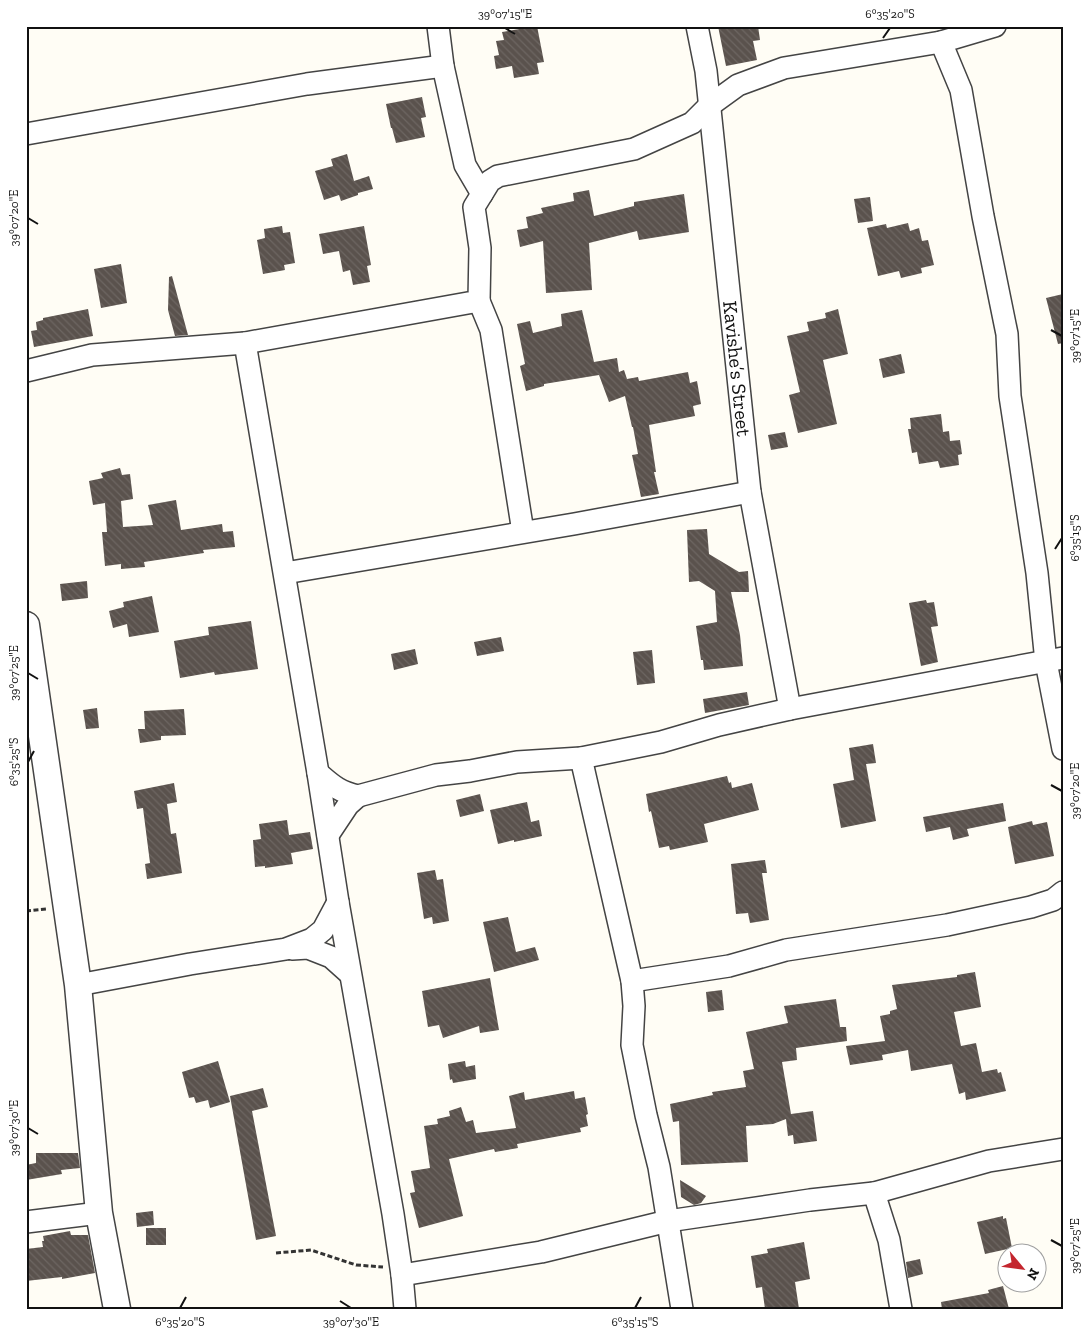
<svg xmlns="http://www.w3.org/2000/svg" width="1089" height="1335" font-family="'Zilla Slab',serif">
	<style>
		.building { fill: url(#building-back-hatch) }
		.lines { fill: none; stroke-linecap: round; stroke-linejoin: round }
		.minor-casing { stroke: #444; stroke-width: 24 }
		.tertiary-casing { stroke: #444; stroke-width: 29 }
		.path { stroke: #333; stroke-width: 3; stroke-dasharray: 5 2.5; stroke-linecap: butt }
		.minor { stroke: #fff; stroke-width: 21 }
		.tertiary { stroke: #fff; stroke-width: 26 }
		.ticks { fill: none; stroke: #111; stroke-width: 2 }
		.labels { text-anchor: middle; dominant-baseline: central; stroke-width: 5; stroke-linejoin: round; paint-order: stroke }
		.street-label { font-size: 20px; fill: #111; stroke: #fff }
		.neatline { fill: none; stroke: #111; stroke-width: 2 }
		.ticks-label { font-size: 12px; text-anchor: middle; fill: #111 }
	</style>
	<defs>
		<pattern id="building-back-hatch" width="6" height="6" patternUnits="userSpaceOnUse" patternTransform="scale(1.25)"><rect width="6" height="6" fill="#5a524d"/><path d="M-1 5l2 2M0 0l6 6M5-1l2 2" fill="none" stroke="#6d6662"/></pattern>
	</defs>
	<rect width="100%" height="100%" fill="#fffdf5"/>
	<!-- building -->
	<path class="building" d="M537,26L544,62L537,63L539,74L514,78L512,66L496,69L494,56L499,55L496,41L504,40L502,32Z
		M718,26H758L760,40L753,41L757,60L726,66Z
		M422,97L426,117L421,118L425,137L396,143L392,128H391L386,104Z
		M347,154L354,181L369,176L373,189L358,193V195L341,201L339,195L324,200L315,171L333,166L331,159Z
		M589,190L594,216L634,206V202L684,194L689,232L639,240L637,231L589,243L592,290L546,293L543,241L520,247L517,230L528,228L526,217L543,213L541,208L574,201L573,193Z
		M870,197L873,221L858,223L854,199Z
		M908,223L910,231L919,228L922,241L928,240L934,265L921,268L922,273L901,278L899,271L878,276L867,228L886,224L887,228Z
		M282,226L283,233L290,232L295,263L284,265L285,270L263,274L257,240L265,238L264,229Z
		M364,226L371,265L367,266L370,282L353,285L350,270L343,272L339,251L323,254L319,234Z
		M121,264L127,303L101,308L94,269Z
		M172,276L188,335L175,336L168,310L169,277Z
		M1063,294V343L1058,344L1046,298Z
		M88,309L93,336L34,347L31,331L37,330L36,322L43,320V318Z
		M838,309L848,354L823,360L837,424L798,433L789,395L800,392L787,336L809,331L807,322L826,318L825,313Z
		M582,310L594,362L617,358L619,372L624,370L627,379L638,377L639,381L688,372L690,383L697,381L701,404L693,406L695,416L649,425L656,472H654L659,494L641,497L632,455L638,454L633,427H632L625,396L609,402L599,375L544,384V386L526,391L520,366L525,364L517,324L530,321L533,333L562,326L561,314Z
		M901,354L905,373L883,378L879,359Z
		M941,414L943,432L949,431L950,441L960,440L962,454L958,455L959,465L940,468L938,461L919,464L917,452L912,453L908,429H911L910,418Z
		M785,432L788,447L771,450L768,435Z
		M120,468L122,475L130,474L133,499L121,501L123,527L153,525L148,505L176,500L181,530L222,524L223,532L233,531L235,547L203,550L204,553L144,562L145,567L121,569V564L105,566L102,532H107L105,503L93,505L89,481L103,478L101,473Z
		M707,529L709,554L739,572L748,571L749,592H731L740,635L743,666L704,670L703,660H701L696,626L717,622L715,591L699,581L689,582L687,530Z
		M87,581L88,598L62,601L60,584Z
		M152,596L159,632L129,637L127,624L113,628L109,611L124,607L123,602Z
		M926,600L927,603L934,602L938,626L931,627L938,662L921,666L909,603Z
		M251,621L258,669L215,675L214,672L180,678L174,641L209,635L208,627Z
		M501,637L504,651L477,656L474,642Z
		M415,649L418,664L394,670L391,654Z
		M652,650L655,683L637,685L633,652Z
		M747,692L749,705L705,713L703,699Z
		M97,708L99,728L86,729L83,710Z
		M184,709L186,735L161,736V740L140,743L138,729H145L144,711Z
		M873,744L876,763L866,764L876,821L841,828L833,784L854,780L849,748Z
		M727,776L729,783L731,782L732,788L752,783L759,810L704,824L708,842L670,850L669,846L659,848L651,811L649,812L646,794Z
		M174,783L177,802L167,804L171,834L176,833L182,873L147,879L145,864L150,863L143,808L137,809L134,791Z
		M480,794L484,811L460,817L456,800Z
		M527,802L531,822L539,820L542,836L514,842V840L498,844L490,810Z
		M1003,803L1006,821L967,829L969,836L953,840L950,827L926,832L923,817Z
		M287,820L289,835L310,832L313,849L291,853L293,864L265,868V866L255,867L253,840L261,839L259,824Z
		M1032,821L1033,825L1047,822L1054,856L1015,864L1008,827Z
		M765,860L767,873H762L769,920L750,923L748,913L736,914L731,864Z
		M435,870L437,880L443,879L449,921L433,924L432,917L424,919L417,873Z
		M508,917L516,952L535,947L539,960L494,972L483,922Z
		M975,972L981,1007L954,1012L961,1046L976,1043L982,1072L997,1069L998,1073L1001,1072L1006,1091L966,1100L965,1092L959,1094L952,1064L911,1071L908,1050L882,1055L883,1060L850,1065L846,1046L885,1041L880,1016L890,1014V1011L897,1009L892,985L957,977V975Z
		M490,978L499,1030L480,1033L479,1026L443,1038L439,1025L428,1027L422,991Z
		M722,990L724,1010L708,1012L706,992Z
		M836,999L840,1027H846L847,1041L796,1048L797,1060L782,1062L791,1114L813,1111L817,1141L794,1144L793,1135L788,1136L786,1119L773,1124L746,1126L748,1162L681,1165L679,1121L673,1122L670,1104L713,1095L712,1092L746,1087L743,1071L754,1069L746,1032L788,1023L784,1006Z
		M218,1061L230,1102L210,1108L208,1100L196,1103L194,1097L189,1098L182,1072Z
		M465,1061L466,1067L475,1065L476,1079L453,1083L452,1079L450,1080L448,1064Z
		M263,1088L268,1107L252,1111L276,1236L256,1240L230,1096Z
		M574,1091L575,1099L585,1097L588,1114L586,1115L588,1126L580,1128L581,1132L517,1144L518,1148L495,1152L494,1149L449,1159L463,1216L419,1228L410,1193L415,1192L411,1171L430,1168L424,1126L438,1124L437,1119L450,1116L449,1111L461,1107L466,1122L473,1120L476,1133L516,1128L509,1096L524,1092L525,1100Z
		M36,1153H78L80,1168L61,1170L62,1174L26,1180V1165L36,1163Z
		M680,1180L706,1196L701,1203L694,1205L681,1197Z
		M153,1211L154,1225L137,1227L136,1213Z
		M1003,1216V1219L1006,1218L1012,1248L985,1254L977,1222Z
		M146,1228H166V1245H146Z
		M70,1231L71,1235H88L95,1273L62,1279V1277L26,1281V1249L43,1247L42,1241H44L43,1236Z
		M804,1242L810,1279L795,1282L799,1309H765L762,1287L756,1288L751,1256L768,1253L767,1249Z
		M920,1259L923,1274L908,1278L906,1262Z
		M1003,1286L1009,1309H942L941,1302L989,1293L988,1290Z"/>
	<g class="lines">
		<defs>
			<g id="minor">
				<path d="M438,26L443,66L465,165L482,194"/>
				<path id="s1" d="M697,26L706,71L750,492L790,709"/>
				<path d="M941,42L961,90L983,216L1007,334L1010,396L1037,573L1046,662L1063,749"/>
				<path d="M26,134L307,84L443,66"/>
				<path d="M479,301L491,330L523,532"/>
				<path d="M245,343L318,773L338,902L393,1214L402,1275L405,1309"/>
				<path d="M26,371L92,355L245,343L479,301L480,248L474,207L490,181L498,176L634,149L692,123L709,106L738,85L784,68L941,42L995,26"/>
				<path d="M285,573L574,524L750,492"/>
				<path d="M581,758L632,981L634,1006L632,1045L646,1115L659,1167L682,1309"/>
				<path d="M318,773C332,785 339,792 358,796L436,775L470,771L517,762L581,758L661,742L719,725L790,709L1063,658"/>
				<path d="M328,835L348,805L358,796"/>
				<path d="M292,949L308,948L331,957L350,974"/>
				<path d="M632,981L729,966L786,950L947,925L1031,907L1053,900L1063,892"/>
				<path d="M78,985L190,964L286,949L312,939L323,930L338,902"/>
				<path d="M874,1193L889,1240L901,1309"/>
				<path d="M26,1222L99,1213"/>
				<path d="M402,1275L541,1252L668,1221L810,1200L874,1193L989,1161L1063,1149"/>
			</g>
			<path id="tertiary" d="M26,625L78,985L99,1213L117,1309"/>
		</defs>
		<!-- minor casing -->
		<use href="#minor" class="minor-casing"/>
		<!-- tertiary casing -->
		<use href="#tertiary" class="tertiary-casing"/>
		<!-- path -->
		<path class="path" d="M26,911L47,909
			M276,1253L311,1250L356,1265L383,1267"/>
		<!-- minor -->
		<use href="#minor" class="minor"/>
		<!-- tertiary -->
		<use href="#tertiary" class="tertiary"/>
	</g>
	<!-- ticks -->
	<path class="ticks" d="M505,28L515,34M883,38L890,28M28,218L38,224M1051,330L1062,336M1055,549L1062,538M28,673L38,679M28,762L34,751M1051,785L1062,791M28,1128L38,1134M1051,1240L1062,1246M340,1301L351,1308M180,1308L186,1297M635,1308L641,1297"/>
	<g class="labels">
		<!-- street labels -->
		<g class="street-label">
			<text stroke="none"><textPath href="#s1" startOffset="345">Kavishe’s Street</textPath></text>
		</g>
	</g>
	<!-- border -->
	<rect width="1089" height="1335" fill="none" stroke="#ffffff" stroke-width="55"/>
	<!-- north arrow -->
	<g transform="translate(1022 1268) rotate(119)"><circle r="24" fill="#ffffff" stroke="#a0a0a0"/>
	<path d="M0-4L9 19L0 12L-9 19Z" fill="#c4262e"/>
	<text y="-8" font-size="14" font-weight="bold" text-anchor="middle" fill="#111111">N</text>
	</g>
	<rect x="28" y="28" width="1034" height="1280" class="neatline"/>
	<g class="ticks-label">
		<text x="505" y="18">39°07'15"E</text>
		<text x="890" y="18">6°35'20"S</text>
		<text transform="translate(14 218) rotate(-90)" y="4">39°07'20"E</text>
		<text transform="translate(1075 336) rotate(-90)" y="4">39°07'15"E</text>
		<text transform="translate(1075 538) rotate(-90)" y="4">6°35'15"S</text>
		<text transform="translate(14 673) rotate(-90)" y="4">39°07'25"E</text>
		<text transform="translate(14 762) rotate(-90)" y="4">6°35'25"S</text>
		<text transform="translate(1075 791) rotate(-90)" y="4">39°07'20"E</text>
		<text transform="translate(14 1128) rotate(-90)" y="4">39°07'30"E</text>
		<text transform="translate(1075 1246) rotate(-90)" y="4">39°07'25"E</text>
		<text x="180" y="1326">6°35'20"S</text>
		<text x="351" y="1326">39°07'30"E</text>
		<text x="635" y="1326">6°35'15"S</text>
	</g>
</svg>
